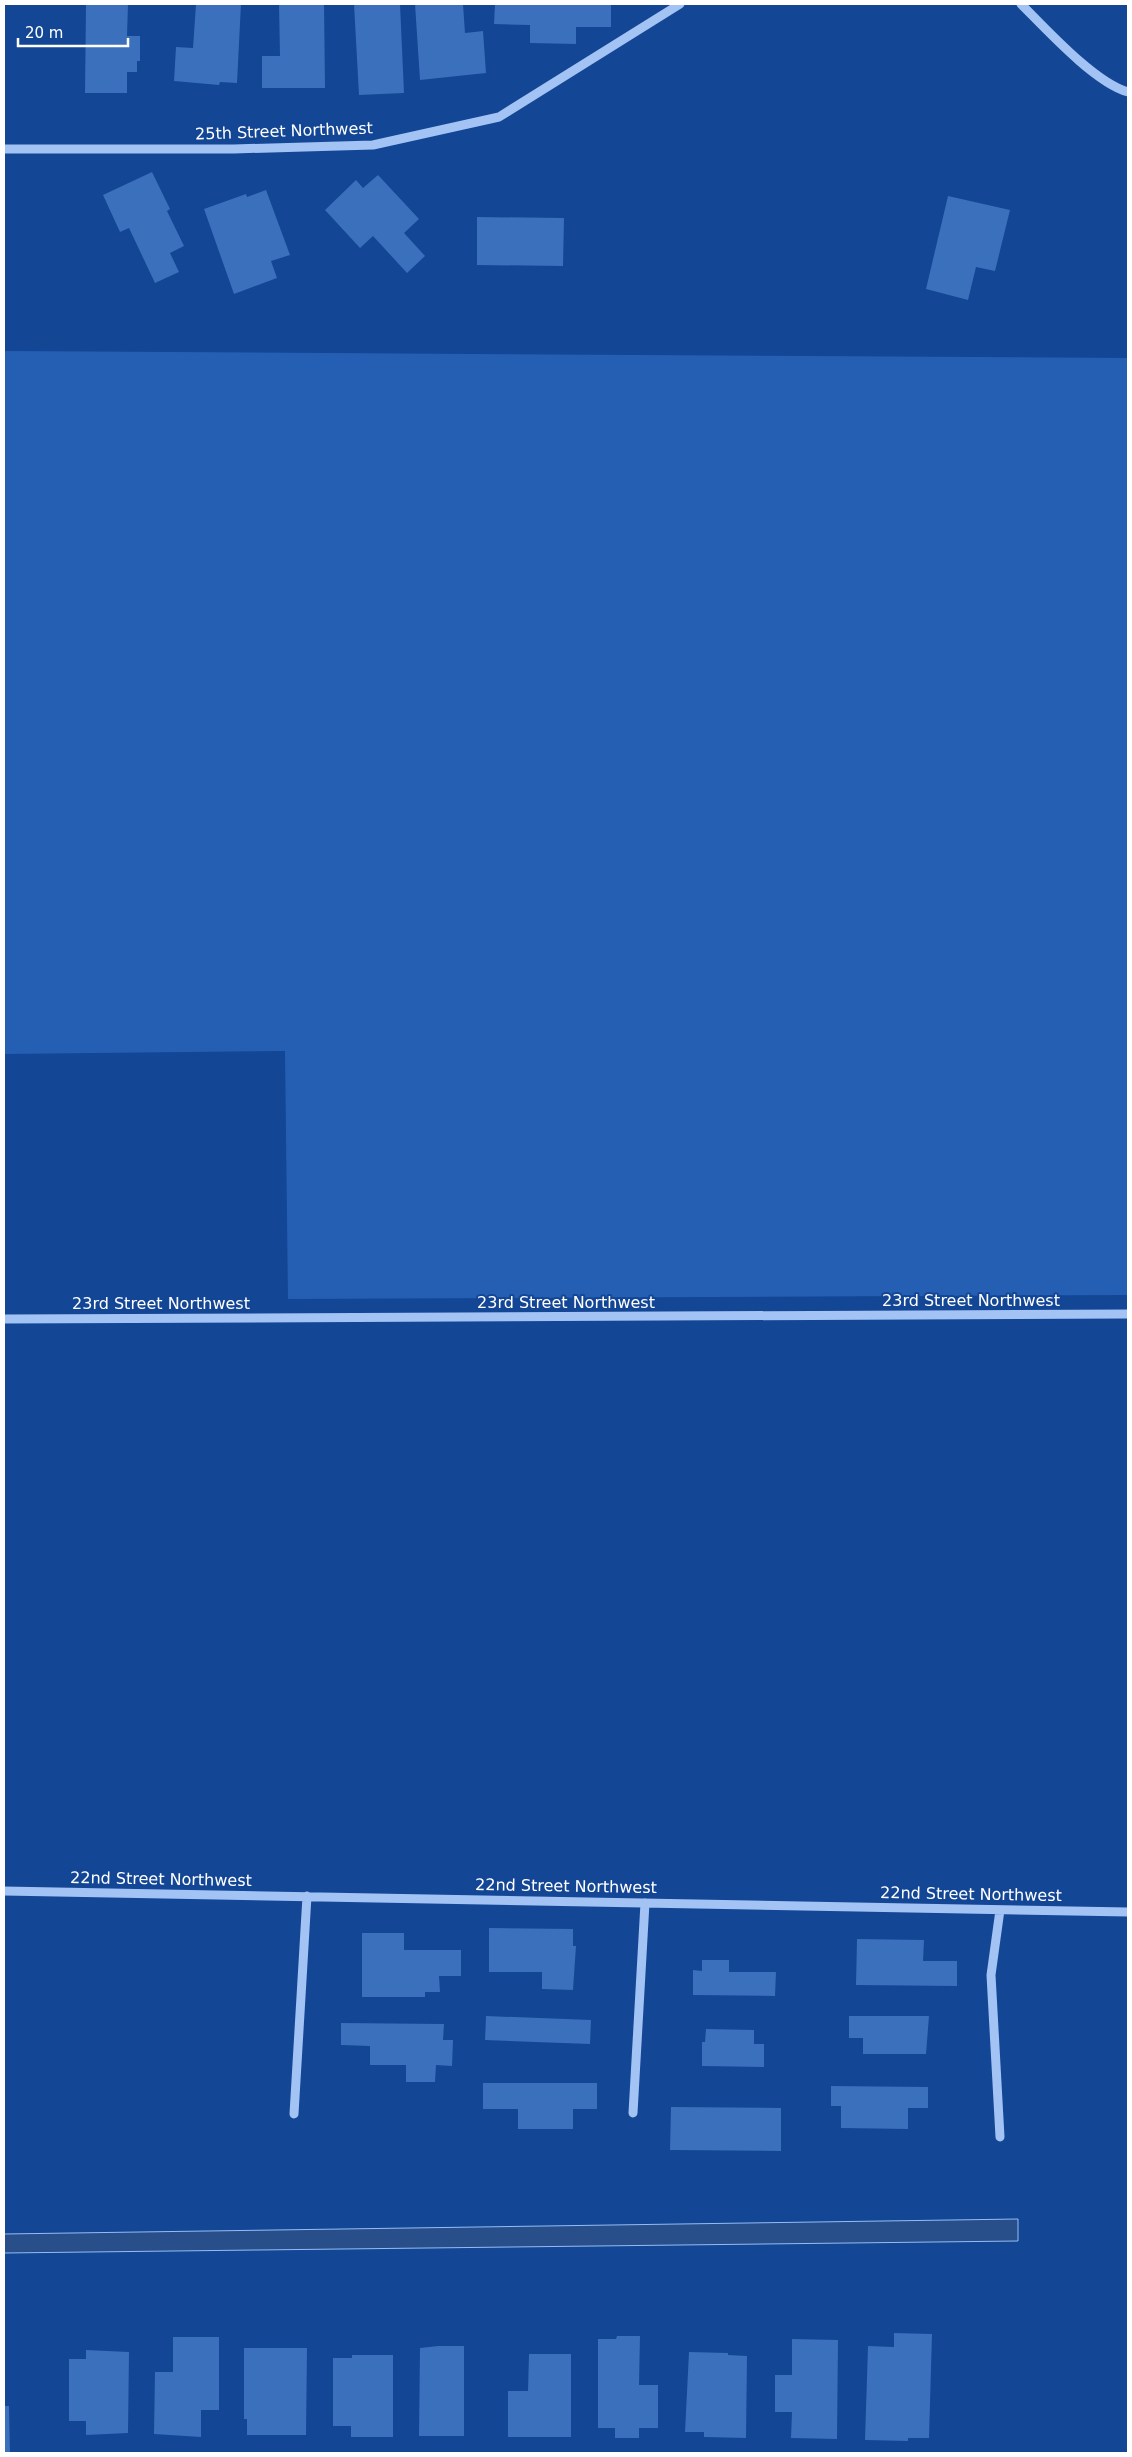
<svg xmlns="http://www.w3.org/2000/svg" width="1132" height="2457" font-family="'DejaVu Sans',sans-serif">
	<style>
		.green { fill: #255fb4 }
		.water { fill: #284f89; stroke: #94bdf6 }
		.building { fill: #3b70bd }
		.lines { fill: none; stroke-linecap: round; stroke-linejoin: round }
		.minor { stroke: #a2c3f3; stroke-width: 9 }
		.labels { text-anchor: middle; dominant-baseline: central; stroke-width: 4; stroke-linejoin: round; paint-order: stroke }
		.street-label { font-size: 16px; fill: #fff; stroke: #134695 }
	</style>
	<rect width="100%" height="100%" fill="#134695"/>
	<!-- green -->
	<path class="green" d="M4,351L1128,358V1295L288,1299L285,1051L4,1054Z"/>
	<!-- water -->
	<path class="water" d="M1018,2219V2241L4,2253V2234Z"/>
	<!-- building -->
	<path class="building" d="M86,4H128L127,36H140V61H137V72H127V93H85Z
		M196,4H241L237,83L220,82L219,85L174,81L176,47L193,48Z
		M279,4H324L325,88H262V56H280Z
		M354,4H400L404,93L359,95Z
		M415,4H463L465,33L483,31L486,73L420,80Z
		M495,4H611V27H576V44L530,43V25L494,24Z
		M152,172L170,209L167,211L184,246L170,253L179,272L155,283L129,228L120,232L103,195Z
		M378,175L419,219L404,233L425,256L407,273L373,236L360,248L325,210L356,180L363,188Z
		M266,190L290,255L271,261L277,278L234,294L204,209L246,194L247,197Z
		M948,196L1010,210L995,271L976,267L968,300L926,289Z
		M477,217L564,218L563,266L477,265Z
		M489,1928L573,1929V1946H576L573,1990L542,1989V1972H489Z
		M362,1933H404V1950H461V1976H439L440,1992H425V1997H362Z
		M857,1939L924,1940L923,1961H957V1986L856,1985Z
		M702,1960H729V1972H776L775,1996L693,1995V1970L702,1971Z
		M486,2016L591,2020L590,2044L485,2040Z
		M849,2016H929L926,2054H863V2038H849Z
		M341,2023L444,2024L443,2040H453L452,2066L436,2065L435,2082H406V2065H370V2046L341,2045Z
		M706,2029L754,2030V2044H764V2067L702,2066V2042H705Z
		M483,2083H597V2109H573V2129H518V2109H483Z
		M831,2086L928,2087V2108H908V2129L841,2128V2106H831Z
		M671,2107L781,2108V2151L670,2150Z
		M894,2333L932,2334L929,2438H908V2441L865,2440L868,2346L894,2347Z
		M617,2336H640L639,2385H658V2428H639V2438H615V2428H598V2339H616Z
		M173,2337H219V2410H201V2437L154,2434L155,2372H173Z
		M792,2339L838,2340L837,2439L791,2438L792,2412H775V2375H792Z
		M438,2346H464V2436H419L420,2348Z
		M244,2348H307L306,2435H247V2419H244Z
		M86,2350L129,2352L128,2433L86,2435V2421H69V2359H86Z
		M689,2352L728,2353V2355L747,2356L746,2438L704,2437V2432H685Z
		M529,2354H571V2437H508V2391H528Z
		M352,2355H393V2437H351V2426H333V2358H352Z
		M4,2406H9L10,2453H4Z"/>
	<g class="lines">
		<!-- minor -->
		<path class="minor" d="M1021,4C1046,29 1095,83 1128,92
			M4,149H234L373,145L499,117L680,4
			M4,1319L1128,1314
			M4,1891L1128,1912
			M1000,1910L991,1975L1000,2137
			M633,2113L645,1903
			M294,2114L307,1896"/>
	</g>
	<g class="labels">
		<!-- street labels -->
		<g class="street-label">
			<text transform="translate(284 131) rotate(-2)">25th Street Northwest</text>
			<text x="971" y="1300">23rd Street Northwest</text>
			<text x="566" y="1302">23rd Street Northwest</text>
			<text x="161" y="1303">23rd Street Northwest</text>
			<text transform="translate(161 1879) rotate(1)">22nd Street Northwest</text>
			<text transform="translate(566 1886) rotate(1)">22nd Street Northwest</text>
			<text transform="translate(971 1894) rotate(1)">22nd Street Northwest</text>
		</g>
	</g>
	<!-- border -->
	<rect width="1132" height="2457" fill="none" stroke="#ffffff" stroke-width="10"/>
	<!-- scale -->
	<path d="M18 38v8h110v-8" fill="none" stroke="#ffffff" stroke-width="2.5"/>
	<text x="25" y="38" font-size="15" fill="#ffffff" stroke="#134695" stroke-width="4" paint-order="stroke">20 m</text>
</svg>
